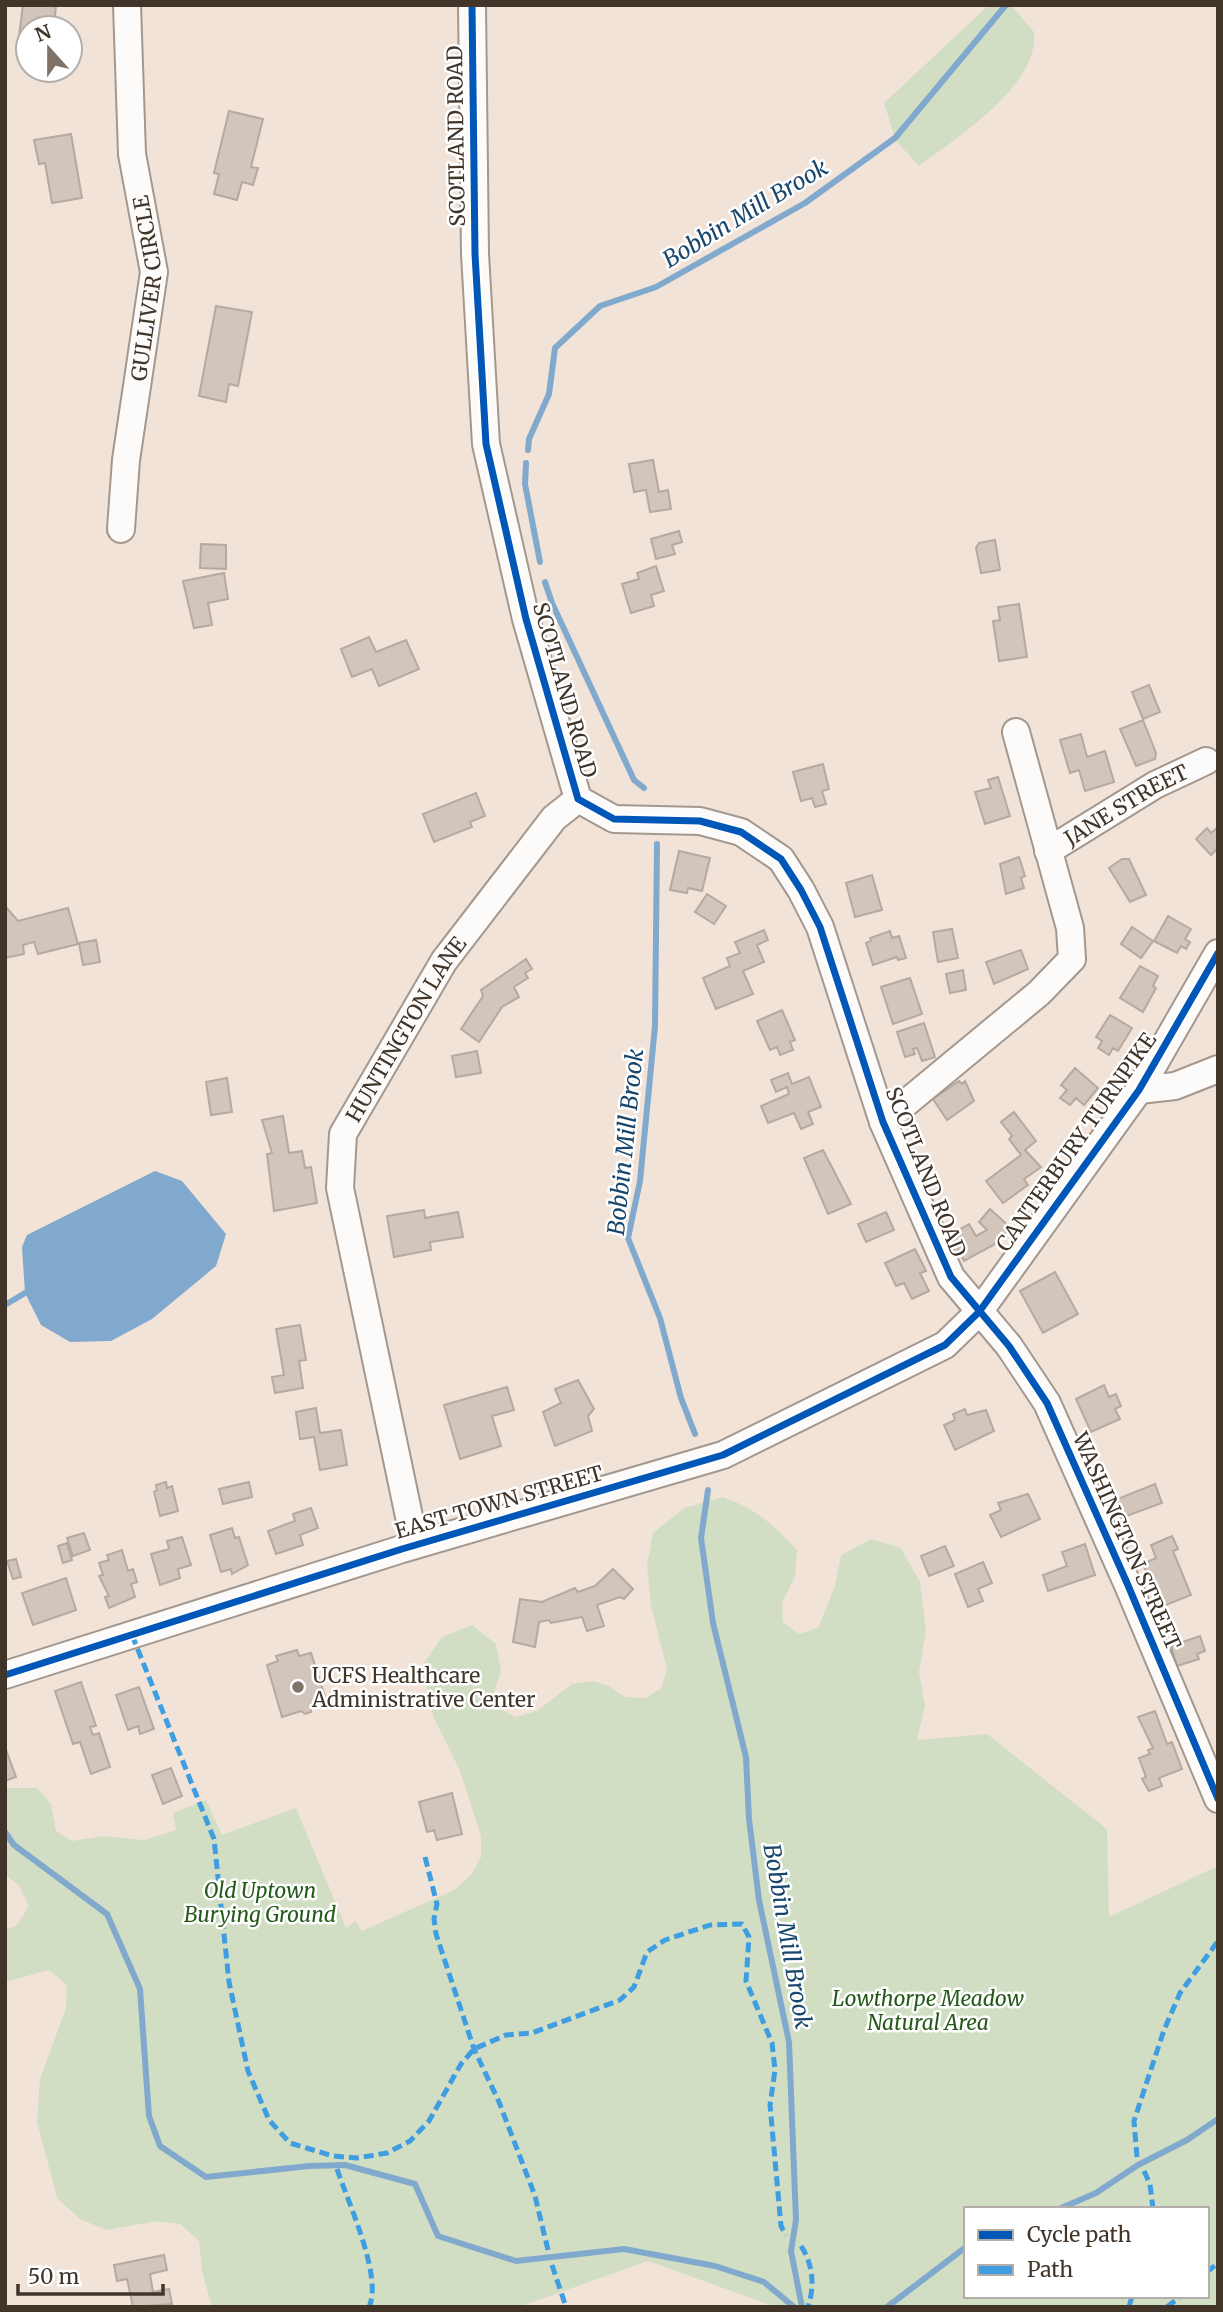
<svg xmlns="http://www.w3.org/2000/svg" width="1223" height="2312" font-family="Merriweather,serif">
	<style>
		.green { fill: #d2dec3; fill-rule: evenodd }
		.water { fill: #81a9cd }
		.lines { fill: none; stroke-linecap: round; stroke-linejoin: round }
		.stream { stroke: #81a9cd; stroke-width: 6 }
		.building { fill: #d2c5bb; stroke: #b6a9a0; stroke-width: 2 }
		.minor-casing { stroke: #a3978e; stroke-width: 30 }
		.minor { stroke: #fdfbf9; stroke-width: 26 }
		.quiet { stroke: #3f9de1; stroke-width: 5; stroke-dasharray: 10 5; stroke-linecap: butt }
		.cycleway-casing { stroke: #fff; stroke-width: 11 }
		.cycleway { stroke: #0057b8; stroke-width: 7 }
		.poi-dot { fill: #7f7267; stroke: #fff; stroke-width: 2.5 }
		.labels { text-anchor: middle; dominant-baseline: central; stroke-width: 5; stroke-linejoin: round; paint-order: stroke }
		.street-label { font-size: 21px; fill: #41352a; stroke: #fff }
		.poi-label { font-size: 21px; fill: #41352a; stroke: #fff; text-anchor: start }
		.park-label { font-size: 21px; font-style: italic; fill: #255919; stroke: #fff }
		.water-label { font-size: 23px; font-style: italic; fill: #18466c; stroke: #fff }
	</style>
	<rect width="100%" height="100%" fill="#f2e3d8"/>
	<!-- green -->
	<path class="green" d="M989,5H1011L1034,32C1040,85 956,138 919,166L896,141L884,103Z
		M723,1497C757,1510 772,1523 797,1550L795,1577L782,1603L783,1622L799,1634L818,1628L835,1586L841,1555L871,1539L901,1548L920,1582L926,1630L919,1672L925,1706L917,1740L987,1734L1107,1829L1109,1917L1218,1866V2307H776L648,2261L519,2307H212L202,2271L199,2241L180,2224L158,2221L106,2230L80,2219L57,2198L37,2122L40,2079L66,2008L67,1985L49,1970L5,1982V1930L16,1926L29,1906L19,1886L5,1874V1788H37L51,1804L56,1831L72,1841L103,1836L144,1840L176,1830L173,1813L206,1800L222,1835L296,1808L346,1928L355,1921L362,1931L454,1890L472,1874L481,1857V1836L460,1771L433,1716L422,1666L442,1637L472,1625L496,1644L501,1671L494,1692L499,1708L515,1717L537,1711L572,1684L593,1681L609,1686L625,1697L646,1698L661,1688L667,1669L651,1605L647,1565L653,1533L684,1508ZM966,2209H1207V2296H966Z"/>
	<!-- water -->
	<path class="water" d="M155,1171L182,1181L226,1234L216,1266L152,1319L111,1341L70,1342L41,1325L25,1293L22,1247L27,1235Z"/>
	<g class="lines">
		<!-- stream -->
		<path class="stream" d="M528,450L529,439L549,394L555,348L600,306L656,287L805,203L895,138L1006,5
			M526,463L525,484L540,562
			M545,582L552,603L634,780L644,788
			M657,844L655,1026L640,1181L628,1238L660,1318L681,1398L695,1434
			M5,1305L25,1293
			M708,1490L701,1538L713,1623L746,1757L749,1819L759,1900L789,2042L796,2220L791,2251L802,2307
			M5,1832L14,1845L107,1914L140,1989L149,2116L160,2146L206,2177L309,2166L345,2165L415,2184L438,2236L516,2261L624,2249L715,2266L764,2282L794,2307
			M1059,2209L1096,2193L1138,2165L1187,2140L1218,2119
			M887,2307L966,2247"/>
	</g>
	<!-- building -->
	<path class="building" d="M23,5H56L54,28H28V37L19,36Z
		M229,111L263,119L251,167L258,168L253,185L242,182L237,200L214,194L219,174L214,173Z
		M71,134L82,198L52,203L45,163L39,164L34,140Z
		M216,306L252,312L238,386L229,384L226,402L199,396Z
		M653,460L659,492L668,490L671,509L650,512L646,490L634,492L629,464Z
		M679,531L682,542L672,545L675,554L656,559L651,539Z
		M995,540L1000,570L981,573L976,548L979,543Z
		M201,544L226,545V569L200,568Z
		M656,566L664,591L651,595L654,606L631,613L622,584L639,579L637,573Z
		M224,573L228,599L208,603L212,625L194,628L183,581Z
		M1019,604L1027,657L999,661L993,621L1000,620L998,607Z
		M369,637L376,652L406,640L419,669L379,686L372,669L352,677L341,649Z
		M1149,685L1160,712L1143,719L1132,692Z
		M1143,720L1156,753L1155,759L1136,766L1120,729Z
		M1081,734L1087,757L1105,751L1114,782L1085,791L1079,770L1070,773L1060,740Z
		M823,764L829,789L822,791L826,804L815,807L812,798L801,801L793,772Z
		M998,777L1010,816L985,824L975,792L991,788L988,780Z
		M476,793L485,816L470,822L472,827L434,842L423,814Z
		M1218,827V848L1211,855L1196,839L1207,828L1211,833Z
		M679,851L710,858L702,891L688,888L687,893L670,890Z
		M1019,857L1025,876L1021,878L1024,888L1006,894L1000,864Z
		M1122,859H1129L1146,895L1130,902L1109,868Z
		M872,875L882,910L855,917L846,883Z
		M707,894L726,906L714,924L695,912Z
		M5,906L18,921L68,908L78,944L38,954L34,942L23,945L24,954L5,958Z
		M1168,916L1191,929L1185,939L1190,942L1186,949L1181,946L1177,953L1154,941Z
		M1132,927L1153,941L1141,958L1121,944Z
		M952,929L958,958L938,962L933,932Z
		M764,930L768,940L757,945L764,962L743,971L753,994L716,1009L703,978L730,966L727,958L740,953L735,942Z
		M890,931L892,938L899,936L906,958L898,960L897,957L873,965L866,943L871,941L870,938Z
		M96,940L100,962L83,965L79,943Z
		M1021,950L1028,969L994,984L986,962Z
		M526,959L532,969L525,973L528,978L514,987L519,997L502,1007L479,1042L461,1029L483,996L481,990Z
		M1140,966L1158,976L1153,986L1156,988L1143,1012L1120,998Z
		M963,970L966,990L950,993L946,974Z
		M910,978L922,1014L893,1024L881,987Z
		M782,1010L795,1040L790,1042L793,1050L780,1055L777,1047L770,1050L757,1021Z
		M1110,1015L1132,1028L1118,1051L1113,1048L1109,1055L1098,1048L1102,1041L1096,1037Z
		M924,1023L935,1057L922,1061L917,1048L913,1049L915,1054L905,1057L897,1032Z
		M477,1051L481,1073L456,1077L452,1056Z
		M1075,1068L1098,1088L1084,1105L1076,1098L1070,1105L1060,1098L1067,1090L1061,1085Z
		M788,1073L792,1084L809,1077L821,1107L808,1112L813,1124L801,1129L794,1113L768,1123L761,1106L789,1094L787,1087L776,1092L771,1080Z
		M227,1078L232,1112L211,1115L206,1082Z
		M959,1081L962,1084L965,1081L974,1101L947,1120L933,1099Z
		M1014,1112L1036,1141L1025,1150L1041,1167L1024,1179L1028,1185L1003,1203L986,1181L1021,1155L1009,1139L1012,1136L1001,1122Z
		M283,1116L289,1153L302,1151L305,1168L311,1167L317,1203L274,1211L267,1154L272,1153L262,1120Z
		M823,1150L851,1204L828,1214L804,1158Z
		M990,1209L1010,1227L997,1243L964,1261L950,1235L969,1224L976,1236L987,1230L979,1222Z
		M424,1210L425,1218L458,1212L463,1237L430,1242L431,1250L394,1257L387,1216Z
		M886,1212L894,1230L866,1242L858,1224Z
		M915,1249L926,1271L920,1273L929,1291L912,1299L904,1283L896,1286L885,1263Z
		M1055,1272L1078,1314L1043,1333L1020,1291Z
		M300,1325L306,1360L299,1361L303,1388L275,1393L272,1377L284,1375L276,1329Z
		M578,1380L594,1409L588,1416L592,1431L555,1446L543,1412L561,1403L555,1389Z
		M1104,1385L1109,1397L1116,1394L1121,1406L1115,1409L1120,1419L1091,1432L1076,1399Z
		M507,1387L514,1410L492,1416L501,1446L460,1459L444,1405Z
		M316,1408L320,1433L341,1430L347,1465L320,1470L314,1437L300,1439L296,1412Z
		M965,1409L967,1415L986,1410L994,1431L955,1450L944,1425L955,1420L953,1414Z
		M166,1482L167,1488L172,1486L178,1511L160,1516L154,1492L157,1490L156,1485Z
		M249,1482L252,1497L223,1504L219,1489Z
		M1155,1484L1162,1503L1121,1518L1115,1500Z
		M1028,1494L1040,1519L1001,1537L990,1515L1001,1510L998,1503Z
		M311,1508L318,1528L300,1535L303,1545L276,1554L268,1531L295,1521L293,1514Z
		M232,1528L235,1538L239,1537L248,1565L232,1574L231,1569L221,1572L210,1535Z
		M84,1533L90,1550L73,1556L67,1538Z
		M1172,1536L1178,1549L1173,1551L1191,1595L1161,1607L1143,1564L1156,1558L1151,1545Z
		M182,1537L191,1565L178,1569L180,1578L160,1585L151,1554L169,1549L167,1541Z
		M67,1543L72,1560L63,1563L58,1546Z
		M1085,1544L1095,1575L1048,1591L1043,1575L1067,1566L1062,1552Z
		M945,1546L954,1566L929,1576L921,1556Z
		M122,1550L128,1571L133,1569L137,1582L131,1584L135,1597L109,1608L105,1597L109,1596L99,1576L103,1575L99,1563L109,1560L107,1555Z
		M16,1559L21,1577L13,1579L7,1561Z
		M983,1562L992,1583L978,1589L983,1601L968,1607L955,1574Z
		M613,1569L633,1589L624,1599L620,1597L597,1605L604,1626L587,1631L582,1617L551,1623L549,1620L539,1622L535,1647L513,1642L520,1599L542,1602L575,1588L578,1592L595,1586Z
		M66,1578L76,1610L33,1625L22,1593Z
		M1200,1636L1205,1651L1197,1654L1199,1659L1177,1666L1171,1646Z
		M297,1650L299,1656L311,1653L327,1703L311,1707V1712L305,1714L301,1711L282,1717L267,1665L278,1661L276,1656Z
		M81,1682L96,1726L90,1727L93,1735L99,1733L110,1767L91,1774L80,1742L73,1744L55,1691Z
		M139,1687L154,1729L140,1734L138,1726L128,1730L116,1695Z
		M1155,1711L1167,1744L1172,1742L1182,1769L1159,1778L1162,1786L1149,1791L1142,1779L1146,1777L1139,1758L1150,1754L1148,1750L1153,1748L1138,1717Z
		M5,1747L16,1777L5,1781Z
		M171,1768L182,1796L163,1804L152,1775Z
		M452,1793L462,1834L437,1840L434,1830L427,1832L419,1802Z
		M164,2255L167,2270L150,2274L153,2292L169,2289L172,2304L133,2307L127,2279L117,2281L114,2265Z"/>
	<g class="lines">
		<defs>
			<g id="minor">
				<path d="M472,5L475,254L486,444L526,619L578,799L614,819L700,821L741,832L781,859L801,890L820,927L883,1122L951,1277L1009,1346L1047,1403L1127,1583L1218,1799"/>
				<path id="s1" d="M121,529L126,460L154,272L132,154L127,5"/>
				<path id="s2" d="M1048,851L1155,785L1206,761"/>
				<path d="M1139,1090L1175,1086L1218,1069"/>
				<path d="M883,1122L1039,993L1072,959L1070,928L1016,732"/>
				<path id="s3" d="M415,1545L340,1188L343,1134L444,961L554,818L578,799"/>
				<path d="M5,1675L402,1549L723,1455L945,1345L979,1312L1139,1090L1218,953"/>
			</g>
		</defs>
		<!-- minor casing -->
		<use href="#minor" class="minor-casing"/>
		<!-- minor -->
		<use href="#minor" class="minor"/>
		<!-- quiet -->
		<path class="quiet" d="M132,1635L214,1839L229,1982L248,2071L269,2120L290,2143L333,2156L357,2158L387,2153L410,2141L429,2121L461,2064L474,2049L506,2035L532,2033L620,2000L634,1987L647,1952L665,1940L710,1925L742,1924L749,1937L746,1981L772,2043L775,2070L770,2105L781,2226L786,2235
			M425,1857L437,1904L434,1919L436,1934L474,2049L499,2102L535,2196L548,2250
			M1137,2157L1134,2121L1164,2030L1180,1993L1218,1941
			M337,2169C348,2202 383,2277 369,2307
			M1144,2171L1150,2184L1153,2209
			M801,2246C813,2264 815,2286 808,2307
			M552,2265L566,2307
			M1207,2272L1218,2263
			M1129,2307L1132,2296
			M1167,2307L1181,2296"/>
		<defs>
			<path id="cycleway" d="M472,5L475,254L486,444L526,619L578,799L614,819L700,821L741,832L781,859L801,890L820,927L883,1122L951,1277L1009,1346L1047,1403L1127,1583L1218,1799
				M5,1675L402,1549L723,1455L945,1345L979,1312L1139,1090L1218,953"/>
		</defs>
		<!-- cycleway casing -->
		<use href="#cycleway" class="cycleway-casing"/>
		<!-- cycleway -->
		<use href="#cycleway" class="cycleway"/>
	</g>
	<!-- markers -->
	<circle class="poi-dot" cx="298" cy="1687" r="7"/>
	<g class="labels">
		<!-- street labels -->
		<g class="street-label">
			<text transform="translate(456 136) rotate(-91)">SCOTLAND ROAD</text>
			<text stroke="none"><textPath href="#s1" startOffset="243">GULLIVER CIRCLE</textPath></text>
			<text transform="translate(565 690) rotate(74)">SCOTLAND ROAD</text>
			<text stroke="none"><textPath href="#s2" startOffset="91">JANE STREET</textPath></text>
			<text stroke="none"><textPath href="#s3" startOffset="541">HUNTINGTON LANE</textPath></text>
			<text transform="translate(1076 1142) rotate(-55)">CANTERBURY TURNPIKE</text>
			<text transform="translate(926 1172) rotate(68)">SCOTLAND ROAD</text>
			<text transform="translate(499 1502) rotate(-16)">EAST TOWN STREET</text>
			<text transform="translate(1127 1541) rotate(66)">WASHINGTON STREET</text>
		</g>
		<!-- poi labels -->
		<g class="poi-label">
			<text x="312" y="1675">UCFS Healthcare<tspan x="312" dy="24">Administrative Center</tspan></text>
		</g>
		<!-- park labels -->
		<g class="park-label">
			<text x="260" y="1890">Old Uptown<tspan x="260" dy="24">Burying Ground</tspan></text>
			<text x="928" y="1998">Lowthorpe Meadow<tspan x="928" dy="24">Natural Area</tspan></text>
		</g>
		<!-- water labels -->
		<g class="water-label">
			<text transform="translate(745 213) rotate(-31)">Bobbin Mill Brook</text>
			<text transform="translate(625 1142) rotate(-84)">Bobbin Mill Brook</text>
			<text transform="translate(788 1936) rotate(80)">Bobbin Mill Brook</text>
		</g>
	</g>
	<!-- border -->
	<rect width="1223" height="2312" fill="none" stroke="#41352a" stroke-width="14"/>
	<!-- legend -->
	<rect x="964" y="2207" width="245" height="91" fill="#ffffff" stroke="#b3aeaa" stroke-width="2"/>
	<rect x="978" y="2230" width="35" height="10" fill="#0057b8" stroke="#b3aeaa" stroke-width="2"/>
	<text x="1027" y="2242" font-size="21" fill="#41352a">Cycle path</text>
	<rect x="978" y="2265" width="35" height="10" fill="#3f9de1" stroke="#b3aeaa" stroke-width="2"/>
	<text x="1027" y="2277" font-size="21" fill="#41352a">Path</text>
	<!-- north arrow -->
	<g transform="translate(49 49) rotate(339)"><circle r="33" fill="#ffffff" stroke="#b3aeaa" stroke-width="2"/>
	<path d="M0-5L12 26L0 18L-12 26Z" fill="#7f7267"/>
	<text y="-10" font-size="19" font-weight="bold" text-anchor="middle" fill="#41352a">N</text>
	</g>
	<!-- scale -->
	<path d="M18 2284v10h145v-10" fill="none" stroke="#41352a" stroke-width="3.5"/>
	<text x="28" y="2284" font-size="21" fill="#41352a" stroke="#ffffff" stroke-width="5" paint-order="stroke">50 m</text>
</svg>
